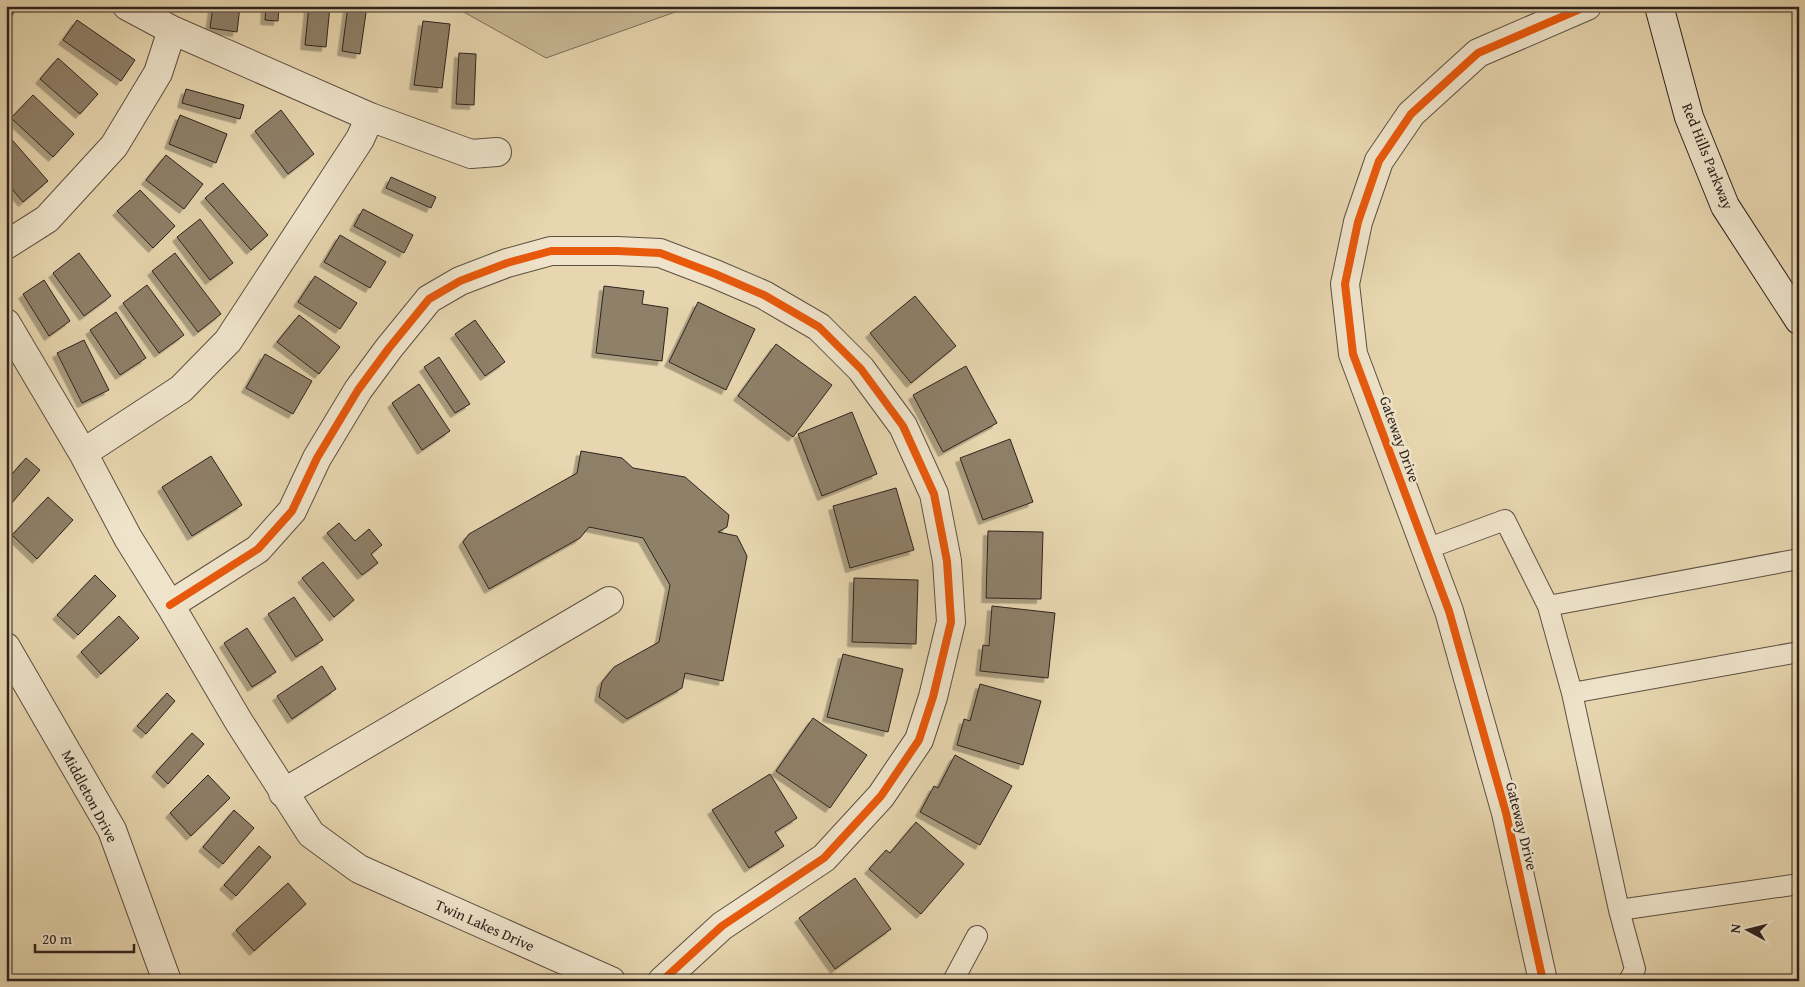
<svg xmlns="http://www.w3.org/2000/svg" width="1805" height="987" font-family="'Gentium Book Plus',serif">
	<style>
		.green { fill: #c8b896; stroke: #7c6e5a }
		.building { fill: #8f8069; stroke: #2f231e; filter: url(#shadow) }
		.lines { fill: none; stroke-linecap: round; stroke-linejoin: round }
		.service-casing { stroke: #5d5042; stroke-width: 22 }
		.minor-casing { stroke: #5d5042; stroke-width: 30 }
		.secondary-casing { stroke: #2f231e; stroke-width: 30 }
		.service { stroke: #efe4cb; stroke-width: 20 }
		.minor { stroke: #efe4cb; stroke-width: 28 }
		.secondary { stroke: #efe4cb; stroke-width: 28 }
		.cycleway-casing { stroke: #efe4cb; stroke-width: 11 }
		.cycleway { stroke: #e8590c; stroke-width: 8 }
		.labels { text-anchor: middle; dominant-baseline: central; stroke-width: 5; stroke-linejoin: round; paint-order: stroke }
		.street-label { font-size: 15px; fill: #2f231e; stroke: #efe4cb }
	</style>
	<defs>
		<filter id="shadow"><feDropShadow dx="-4.5" dy="4.5" stdDeviation="0" flood-color="#0004"/></filter>
	</defs>
	<rect width="100%" height="100%" fill="#e7d6af"/>
	<filter id="stains"><feTurbulence type="fractalNoise" baseFrequency=".004" numOctaves="4"/><feColorMatrix values="0 0 0 0 .2 0 0 0 0 .09 0 0 0 0 .02 0 0 0 .5 -.17"/></filter>
	<radialGradient id="worn" r=".72"><stop offset=".6" stop-color="#630" stop-opacity="0"/><stop offset="1" stop-color="#630" stop-opacity=".3"/></radialGradient>
	<!-- green -->
	<path class="green" d="M453,6H692L546,58Z"/>
	<!-- building -->
	<path class="building" d="M6,6H18L6,25Z
		M213,6H240L237,32L210,28Z
		M266,6H279L278,21L265,20Z
		M309,6H330L326,47L305,45Z
		M348,6H367L360,54L342,51Z
		M77,20L135,60L121,81L63,40Z
		M423,21L450,24L442,88L414,85Z
		M459,53L476,54L474,105L456,104Z
		M58,58L98,94L80,114L40,79Z
		M186,89L244,105L240,119L182,103Z
		M33,95L74,134L53,157L11,118Z
		M281,110L314,154L288,174L255,131Z
		M180,115L227,134L216,163L169,144Z
		M6,133L48,181L23,202L6,182Z
		M166,155L203,184L184,209L146,180Z
		M391,177L436,197L431,208L386,188Z
		M223,183L268,235L251,250L205,198Z
		M140,190L175,226L153,248L117,211Z
		M363,209L413,235L404,253L354,226Z
		M200,219L233,263L210,280L177,237Z
		M340,235L386,262L370,288L324,262Z
		M79,253L111,296L84,316L53,273Z
		M175,253L221,314L198,332L152,271Z
		M315,276L357,303L340,329L298,302Z
		M44,280L70,321L49,336L23,294Z
		M147,285L184,335L159,353L123,303Z
		M604,286L644,291L642,304L668,308L662,361L596,353Z
		M915,296L956,346L911,383L870,333Z
		M698,302L755,329L726,390L669,362Z
		M116,312L146,358L120,375L90,330Z
		M299,315L340,347L319,374L277,342Z
		M475,320L505,362L485,376L455,334Z
		M84,340L109,390L82,403L57,353Z
		M776,344L832,385L793,437L738,396Z
		M265,354L312,381L293,414L246,388Z
		M439,357L470,404L455,413L424,367Z
		M966,366L997,423L943,452L913,395Z
		M419,384L450,431L422,450L392,403Z
		M852,412L877,474L822,496L798,434Z
		M1010,439L1033,502L983,520L960,458Z
		M581,451L622,458L633,468L685,477L729,515L727,527L718,532L737,536L747,556L723,681L685,673L682,688L627,719L599,697L602,682L614,667L659,642L670,585L643,538L589,527L580,538L489,589L463,542L469,534L577,473Z
		M211,456L242,505L192,536L162,487Z
		M26,458L40,470L11,504L6,500V481Z
		M896,488L914,550L850,568L833,506Z
		M48,497L73,520L37,559L12,535Z
		M339,523L355,541L369,529L382,545L371,554L378,563L362,575L327,533Z
		M988,531L1043,532L1041,599L986,598Z
		M323,562L354,600L334,617L302,578Z
		M95,575L116,596L78,635L57,615Z
		M854,578L918,580L916,644L852,642Z
		M294,597L323,640L296,657L268,614Z
		M992,606L1055,613L1048,678L980,671L983,645L989,646Z
		M119,616L139,638L101,674L81,652Z
		M247,628L276,672L252,687L224,643Z
		M843,654L903,669L888,732L827,717Z
		M322,666L336,689L292,719L277,696Z
		M980,684L1041,701L1023,765L957,745L964,719L970,721Z
		M167,693L175,701L146,734L137,726Z
		M813,718L867,755L830,808L776,771Z
		M192,733L204,744L168,784L156,772Z
		M955,755L1012,786L980,845L920,812L934,786L938,788Z
		M770,774L797,818L775,832L784,846L749,868L712,810Z
		M208,775L230,798L191,836L170,813Z
		M234,810L254,828L223,864L203,847Z
		M916,822L964,864L921,914L869,869L886,850L890,853Z
		M259,846L271,857L236,896L224,885Z
		M855,878L891,929L835,969L799,918Z
		M288,883L306,904L254,951L236,930Z"/>
	<g class="lines">
		<defs>
			<path id="service" d="M1426,549L1505,520L1548,606L1572,693L1619,910L1635,969L1629,981
				M1548,606L1799,559
				M1572,693L1799,652
				M1619,910L1799,884
				M953,981L977,936"/>
			<path id="minor" d="M127,6L172,30L370,117L471,154L497,152
				M6,245L47,219L114,146L158,73L172,30
				M6,323L83,453L128,538L170,605L239,722L311,834L359,869L611,981
				M83,453L181,389L228,341L360,139L370,117
				M170,605L258,549L292,511L317,458L358,390L389,348L429,299L460,281L507,263L551,251H617L660,253L715,274L764,295L819,327L861,369L903,426L934,494L947,561L951,622L933,697L919,740L881,796L824,858L722,926L662,981
				M6,647L112,830L167,981
				M283,793L609,601
				M1543,981L1506,813L1449,611L1353,354L1345,284L1358,222L1379,161L1411,114L1478,53L1587,6"/>
			<path id="secondary" d="M1659,6L1689,117L1725,206L1799,320"/>
		</defs>
		<!-- service casing -->
		<use href="#service" class="service-casing"/>
		<!-- minor casing -->
		<use href="#minor" class="minor-casing"/>
		<!-- secondary casing -->
		<use href="#secondary" class="secondary-casing"/>
		<!-- service -->
		<use href="#service" class="service"/>
		<!-- minor -->
		<use href="#minor" class="minor"/>
		<!-- secondary -->
		<use href="#secondary" class="secondary"/>
		<defs>
			<path id="cycleway" d="M170,605L258,549L292,511L317,458L358,390L389,348L429,299L460,281L507,263L551,251H617L660,253L715,274L764,295L819,327L861,369L903,426L934,494L947,561L951,622L933,697L919,740L881,796L824,858L722,926L662,981
				M1543,981L1506,813L1449,611L1353,354L1345,284L1358,222L1379,161L1411,114L1478,53L1587,6"/>
		</defs>
		<!-- cycleway casing -->
		<use href="#cycleway" class="cycleway-casing"/>
		<!-- cycleway -->
		<use href="#cycleway" class="cycleway"/>
	</g>
	<g class="labels">
		<!-- street labels -->
		<g class="street-label">
			<text transform="translate(1708 156) rotate(68)">Red Hills Parkway</text>
			<text transform="translate(1400 439) rotate(70)">Gateway Drive</text>
			<text transform="translate(90 796) rotate(62)">Middleton Drive</text>
			<text transform="translate(1522 826) rotate(76)">Gateway Drive</text>
			<text transform="translate(485 925) rotate(24)">Twin Lakes Drive</text>
		</g>
	</g>
	<!-- margin -->
	<rect width="1805" height="987" fill="none" stroke="#e7d6af" stroke-width="25"/>
	<rect x="8" y="8" width="1790" height="972" fill="none" stroke="#2f231e" stroke-width="2.5"/>
	<rect x="12" y="12" width="1780" height="962" fill="none" stroke="#2f231e"/>
	<!-- north arrow -->
	<g transform="translate(1748 930) rotate(277)" stroke="#efe4cb" stroke-width="4" paint-order="stroke">
	<path d="M0-4L9 19L0 12L-9 19Z" fill="#2f231e"/>
	<text y="-8" font-size="14" font-weight="bold" text-anchor="middle" fill="#2f231e">N</text>
	</g>
	<!-- scale -->
	<path d="M35 944v8h99v-8" fill="none" stroke="#2f231e" stroke-width="2.5"/>
	<text x="42" y="944" font-size="15" fill="#2f231e" stroke="#efe4cb" stroke-width="4" paint-order="stroke">20 m</text>
	<rect width="100%" height="100%" filter="url(#stains)"/>
	<rect width="100%" height="100%" fill="url(#worn)"/>
</svg>
